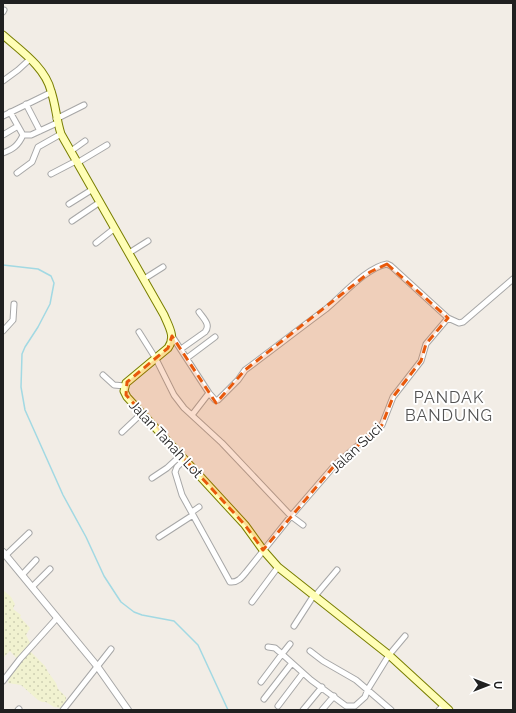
<svg xmlns="http://www.w3.org/2000/svg" width="516" height="713" font-family="Raleway,sans-serif">
	<style>
		.farmland { fill: url(#farmland-dots) }
		.lines { fill: none; stroke-linecap: round; stroke-linejoin: round }
		.stream { stroke: #a2d9e3; stroke-width: 1.5 }
		.minor-casing { stroke: #a7a7a7; stroke-width: 7 }
		.tertiary-casing { stroke: #a7a7a7; stroke-width: 8 }
		.secondary-casing { stroke: #797e00; stroke-width: 9 }
		.minor { stroke: #fff; stroke-width: 5 }
		.tertiary { stroke: #fff; stroke-width: 6 }
		.secondary { stroke: #fffeb6; stroke-width: 7 }
		.marked { fill: #e8590c; fill-opacity: 0.2; stroke: #e8590c; stroke-width: 3; stroke-dasharray: 8 5; stroke-linejoin: round }
		.labels { text-anchor: middle; dominant-baseline: central; stroke-width: 4; stroke-linejoin: round; paint-order: stroke }
		.street-label { font-size: 14px; fill: #202020; stroke: #fff }
		.quarter-label { font-size: 16px; letter-spacing: 1px; fill: #535353; stroke: #fff }
	</style>
	<defs>
		<pattern id="farmland-dots" width="8" height="8" patternUnits="userSpaceOnUse"><rect width="8" height="8" fill="#f1f2d0"/><path d="M2 2h.1M6 6h.1" fill="none" stroke="#cecfb2" stroke-width="1.8" stroke-linecap="round"/></pattern>
	</defs>
	<rect width="100%" height="100%" fill="#f2ede6"/>
	<!-- farmland -->
	<path class="farmland" d="M3,590L11,597L15,604L13,609L21,615L20,617L30,628L26,635L30,643V651L45,666L48,672L56,683L58,689L66,697V701L61,708L54,707L46,702H42L38,700L21,685L8,683L9,675L18,660L10,651L3,658Z"/>
	<g class="lines">
		<!-- stream -->
		<path class="stream" d="M3,265L38,269L51,276L54,283L50,304L38,327L25,347L22,354L21,387L25,410L63,495L86,537L104,576L117,596L121,602L134,612L142,615L174,621L198,645L228,710"/>
		<defs>
			<path id="minor" d="M3,12L4,10
				M3,81L18,70L30,59
				M26,104L40,131
				M10,112L23,135
				M3,116L52,92
				M56,119L84,105
				M3,135L18,126
				M23,135H31L57,123
				M71,151L85,141
				M3,153C13,149 18,146 23,135
				M77,163L107,145
				M17,173L32,162L38,147L61,134
				M51,174L76,161
				M69,204L93,189
				M72,221L100,202
				M96,243L115,228
				M129,253L148,241
				M144,279L163,267
				M3,331L13,320L14,304
				M139,332L156,359L174,395L184,408L222,443L291,516L303,525
				M172,336L209,393L215,400H218L238,380L245,370C272,350 299,329 326,309C342,296 367,267 387,264L391,266L448,318L459,323L463,322L513,279
				M181,349L205,332C211,325 204,319 199,312
				M187,358L215,337
				M103,375L114,385L125,386
				M192,415L209,393
				M122,432L141,414
				M185,459L177,467L175,472L182,495L230,582C238,583 242,577 247,571L291,516L335,465L382,425L393,397L421,361L426,344L448,318
				M152,478L167,468L181,455
				M192,512L199,507
				M159,537L193,515
				M6,555L29,533
				M22,575L36,560
				M32,587L50,569
				M315,596L337,570
				M252,602L278,567
				M294,626L314,595
				M268,647L275,648L282,654L290,644
				M310,651L323,661L356,680L391,710
				M3,681L20,659L57,618
				M261,682L282,654L311,680L346,706H355L365,697L368,689L389,655L405,636
				M264,699L292,663
				M278,706L303,673
				M18,710L19,709
				M63,710L111,649
				M303,710L322,687
				M322,710L334,696
				M439,710L444,705"/>
			<path id="tertiary" d="M3,552L97,666L128,710"/>
			<path id="secondary" d="M3,35C21,51 45,67 51,91C56,106 56,118 61,134L164,315C169,327 176,337 168,348L126,383L124,391L127,397L245,525L263,550L278,567L389,655L449,710"/>
		</defs>
		<!-- minor casing -->
		<use href="#minor" class="minor-casing"/>
		<!-- tertiary casing -->
		<use href="#tertiary" class="tertiary-casing"/>
		<!-- secondary casing -->
		<use href="#secondary" class="secondary-casing"/>
		<!-- minor -->
		<use href="#minor" class="minor"/>
		<!-- tertiary -->
		<use href="#tertiary" class="tertiary"/>
		<!-- secondary -->
		<use href="#secondary" class="secondary"/>
	</g>
	<!-- marked area -->
	<path class="marked" d="M387,264L448,318L426,344L421,361L393,397L382,425L335,465L263,550L245,525L126,395L127,382L168,348L172,336L216,403L245,370L370,272Z"/>
	<g class="labels">
		<!-- street labels -->
		<g class="street-label">
			<text transform="translate(166 439) rotate(47)">Jalan Tanah Lot</text>
			<text transform="translate(356 448) rotate(-43)">Jalan Suci</text>
		</g>
		<!-- quarter labels -->
		<g class="quarter-label">
			<text x="449" y="397">PANDAK<tspan x="449" dy="18">BANDUNG</tspan></text>
		</g>
	</g>
	<!-- border -->
	<rect width="516" height="713" fill="none" stroke="#202020" stroke-width="8"/>
	<!-- north arrow -->
	<g transform="translate(488 685) rotate(90)" stroke="#ffffff" stroke-width="3" paint-order="stroke">
	<path d="M0-3L7 15L0 10L-7 15Z" fill="#202020"/>
	<text y="-6" font-size="11" font-weight="bold" text-anchor="middle" fill="#202020">U</text>
	</g>
</svg>
